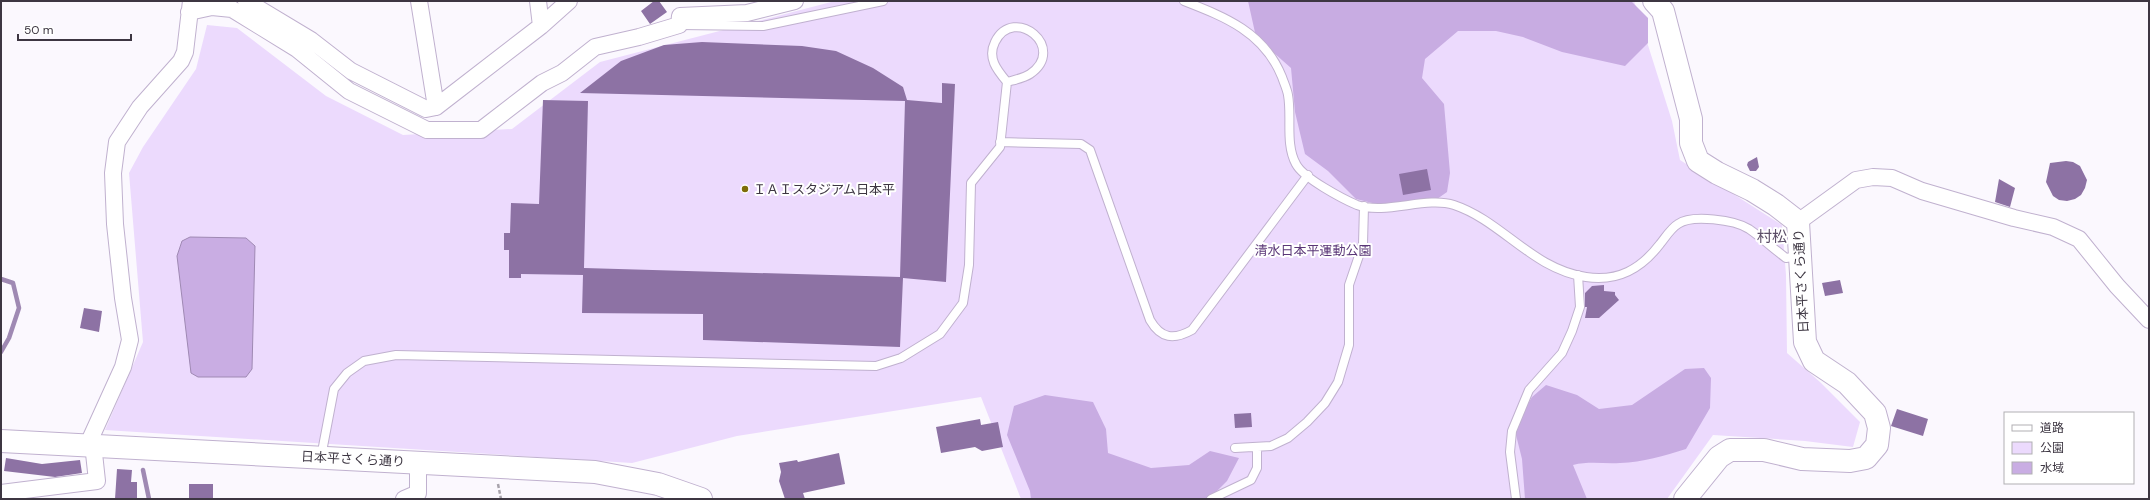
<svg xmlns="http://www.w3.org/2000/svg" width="2150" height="500" font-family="'DM Sans','Noto Sans JP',sans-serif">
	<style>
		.green { fill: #ecdafd }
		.forest { fill: #c8ace2 }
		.water { fill: #c9ade3; stroke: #9f89b3 }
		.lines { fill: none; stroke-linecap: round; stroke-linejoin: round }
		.stream { stroke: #9f89b3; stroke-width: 4.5 }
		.building { fill: #8d72a4 }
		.lane-casing { stroke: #c0b1cf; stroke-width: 10 }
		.street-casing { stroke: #c0b1cf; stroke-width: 18 }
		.secondary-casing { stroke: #c0b1cf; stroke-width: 24 }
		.path { stroke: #a8a3ac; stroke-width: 2.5; stroke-dasharray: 4 2; stroke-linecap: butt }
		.lane { stroke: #fff; stroke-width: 8 }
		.street { stroke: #fff; stroke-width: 16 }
		.secondary { stroke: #fff; stroke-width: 22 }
		.poi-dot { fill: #7d6d08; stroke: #fff; stroke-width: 1.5 }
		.labels { text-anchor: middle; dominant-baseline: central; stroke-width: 4; stroke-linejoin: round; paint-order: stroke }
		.poi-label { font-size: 13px; fill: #3d3642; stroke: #fff; text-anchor: start }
		.park-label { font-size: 13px; fill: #5a3677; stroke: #fff }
		.street-label { font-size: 13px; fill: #3d3642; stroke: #fff }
		.quarter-label { font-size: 15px; fill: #5c4e68; stroke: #fff }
	</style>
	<rect width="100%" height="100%" fill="#fbf8fe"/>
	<!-- green -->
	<path class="green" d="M835,1H1634L1672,121L1680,160L1782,225L1786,275L1787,353L1820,382L1860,422L1853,447L1805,441L1713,435L1667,499H1021L981,397L737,436L632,463L105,430L143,342L129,173L143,147L196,69L207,25L237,28L326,96L403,135L512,129L600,62Z"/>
	<!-- forest -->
	<path class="forest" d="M1248,1H1631L1648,18V43L1625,66L1562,52L1523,37L1496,31H1458L1425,59L1422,78L1444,104L1450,173L1447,192L1427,206L1393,208L1356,199L1328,171L1305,154L1295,112L1291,68L1256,37Z
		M1704,368L1711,378L1710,408L1686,449C1664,456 1643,462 1620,463C1604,464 1589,461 1573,465L1587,499H1525L1522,459L1514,427L1532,397L1546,385L1577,395L1599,409L1632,405L1685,369Z
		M1045,395L1093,402L1106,429L1108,453L1151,468L1189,465L1210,451L1239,458L1227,481L1209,499H1031L1030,491L1007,435L1014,406Z"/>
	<!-- water -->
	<path class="water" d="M190,237L246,238L255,246L252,369L246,377H198L191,373L177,256L182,241Z"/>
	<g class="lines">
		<!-- stream -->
		<path class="stream" d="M1,279L13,283L19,308L9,338L1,352
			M143,470L149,499"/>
	</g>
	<!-- building -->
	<path class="building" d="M654,1H659L667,12L650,24L641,11Z
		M702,42L802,46L836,51L873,68L903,87L907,100L942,103V83L955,84L946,282L903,278L900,347L703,340V314L582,313L583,275L521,274V278H509V250H504V233H510L511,203L539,204L543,100L588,101L584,268L900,277L905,101L580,93L621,61L664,45Z
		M1757,157L1759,167L1756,171H1750L1747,165L1748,162Z
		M2066,161L2073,162L2080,166L2087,180L2085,188L2081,195L2075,199L2067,201L2059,200L2053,196L2046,182L2050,163Z
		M1427,169L1431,190L1403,195L1399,174Z
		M1999,179L2015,188L2010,207L1995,202Z
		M1840,280L1843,293L1825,296L1822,283Z
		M1604,285V291L1615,292V295L1619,300L1599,318H1585L1587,307H1585V293L1592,286Z
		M84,308L102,311L99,332L80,328Z
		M1897,409L1928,419L1923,436L1891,426Z
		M1251,413L1252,427L1235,428L1234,414Z
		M980,419L981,425L998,422L1003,447L982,451L975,447L941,453L936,427Z
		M839,453L845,484L803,493L805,499H785L779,481L781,472L779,463L797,460L798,462Z
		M6,458L42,464L80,460L82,473L55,477L4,471Z
		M117,469L132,470L131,482H137V499H115Z
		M189,484H213V499H189Z"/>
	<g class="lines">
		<defs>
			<path id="lane" d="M1184,1C1225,17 1264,32 1282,77C1284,83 1287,89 1288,95C1292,117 1285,144 1296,164C1303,178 1343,199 1357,205C1386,215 1426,196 1454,205C1502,221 1532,269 1586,277C1618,282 1641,269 1660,244C1665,238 1671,228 1678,224C1692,214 1735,220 1749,229C1762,238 1774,249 1786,258L1798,256
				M679,25L763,26L883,1
				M1000,142L1081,144L1090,150L1150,320C1161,339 1174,340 1192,330L1308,175
				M1235,448L1271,446L1288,438L1307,422L1325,403L1338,382L1349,345V285L1363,244L1364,206
				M321,457L334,389L347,373L364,361L396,355L876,366L901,358L940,334L963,303L969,265L971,183L1000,147L1007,82C997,70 987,58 995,42C1014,4 1068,48 1030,74C1024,78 1014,80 1007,82
				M1211,499L1251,480L1257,468V447
				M1516,499L1510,452L1512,431L1529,390L1562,353L1572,331L1580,307L1578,275"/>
			<path id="street" d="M246,1L311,40L351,71L426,109L436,107L541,26L569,1
				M419,1L436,107
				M538,1L541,26
				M189,12L212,7L232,9L297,49L349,91L427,130H481L542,83L562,73L595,47L639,37L679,25L680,16L747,13L795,1
				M1798,222L1856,180L1873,177L1892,178L1922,191L2014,218L2053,227L2079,239L2117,286L2149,320
				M88,444L123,367L130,340L123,298L115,224L113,173L117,142L140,107L181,61L185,52L191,1
				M1,493L97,481L93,444
				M404,499L418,493V463"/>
			<path id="secondary" d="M1654,1L1663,11L1691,119V143L1698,161L1717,173L1752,190L1776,205L1798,222L1805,342L1814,361L1847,383L1875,413L1879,428L1877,445L1866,458L1850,461L1802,459L1764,450H1730L1719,457L1685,499
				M1,441L595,472L658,484L701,499"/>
		</defs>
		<!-- lane casing -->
		<use href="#lane" class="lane-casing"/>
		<!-- street casing -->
		<use href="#street" class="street-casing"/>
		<!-- secondary casing -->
		<use href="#secondary" class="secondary-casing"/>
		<!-- path -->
		<path class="path" d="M498,484L501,499"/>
		<!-- lane -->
		<use href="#lane" class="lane"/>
		<!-- street -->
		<use href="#street" class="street"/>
		<!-- secondary -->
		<use href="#secondary" class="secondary"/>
	</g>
	<!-- markers -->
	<circle class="poi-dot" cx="745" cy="189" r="4"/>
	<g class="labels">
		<!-- poi labels -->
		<g class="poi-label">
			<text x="753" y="189">ＩＡＩスタジアム日本平</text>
		</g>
		<!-- park labels -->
		<g class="park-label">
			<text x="1313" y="250">清水日本平運動公園</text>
		</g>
		<!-- street labels -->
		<g class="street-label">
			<text transform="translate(1801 281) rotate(-93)">日本平さくら通り</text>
			<text transform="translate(353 459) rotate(3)">日本平さくら通り</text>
		</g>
		<!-- quarter labels -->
		<g class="quarter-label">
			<text x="1772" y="237">村松</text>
		</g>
	</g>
	<!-- border -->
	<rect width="2150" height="500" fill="none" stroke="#3d3642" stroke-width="4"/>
	<!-- legend -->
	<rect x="2004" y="412" width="130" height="72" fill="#ffffff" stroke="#b1afb3"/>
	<rect x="2012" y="425" width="20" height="6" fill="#ffffff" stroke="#b1afb3"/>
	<text x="2040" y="432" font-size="12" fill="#3d3642">道路</text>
	<rect x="2012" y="442" width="20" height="12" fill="#ecdafd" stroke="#b1afb3"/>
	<text x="2040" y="452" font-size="12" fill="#3d3642">公園</text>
	<rect x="2012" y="462" width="20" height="12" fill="#c9ade3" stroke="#b1afb3"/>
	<text x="2040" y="472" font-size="12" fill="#3d3642">水域</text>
	<!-- scale -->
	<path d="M18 34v6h113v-6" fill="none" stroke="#3d3642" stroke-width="2"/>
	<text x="24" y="34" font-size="12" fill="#3d3642" stroke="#ffffff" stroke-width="3" paint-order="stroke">50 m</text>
</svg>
